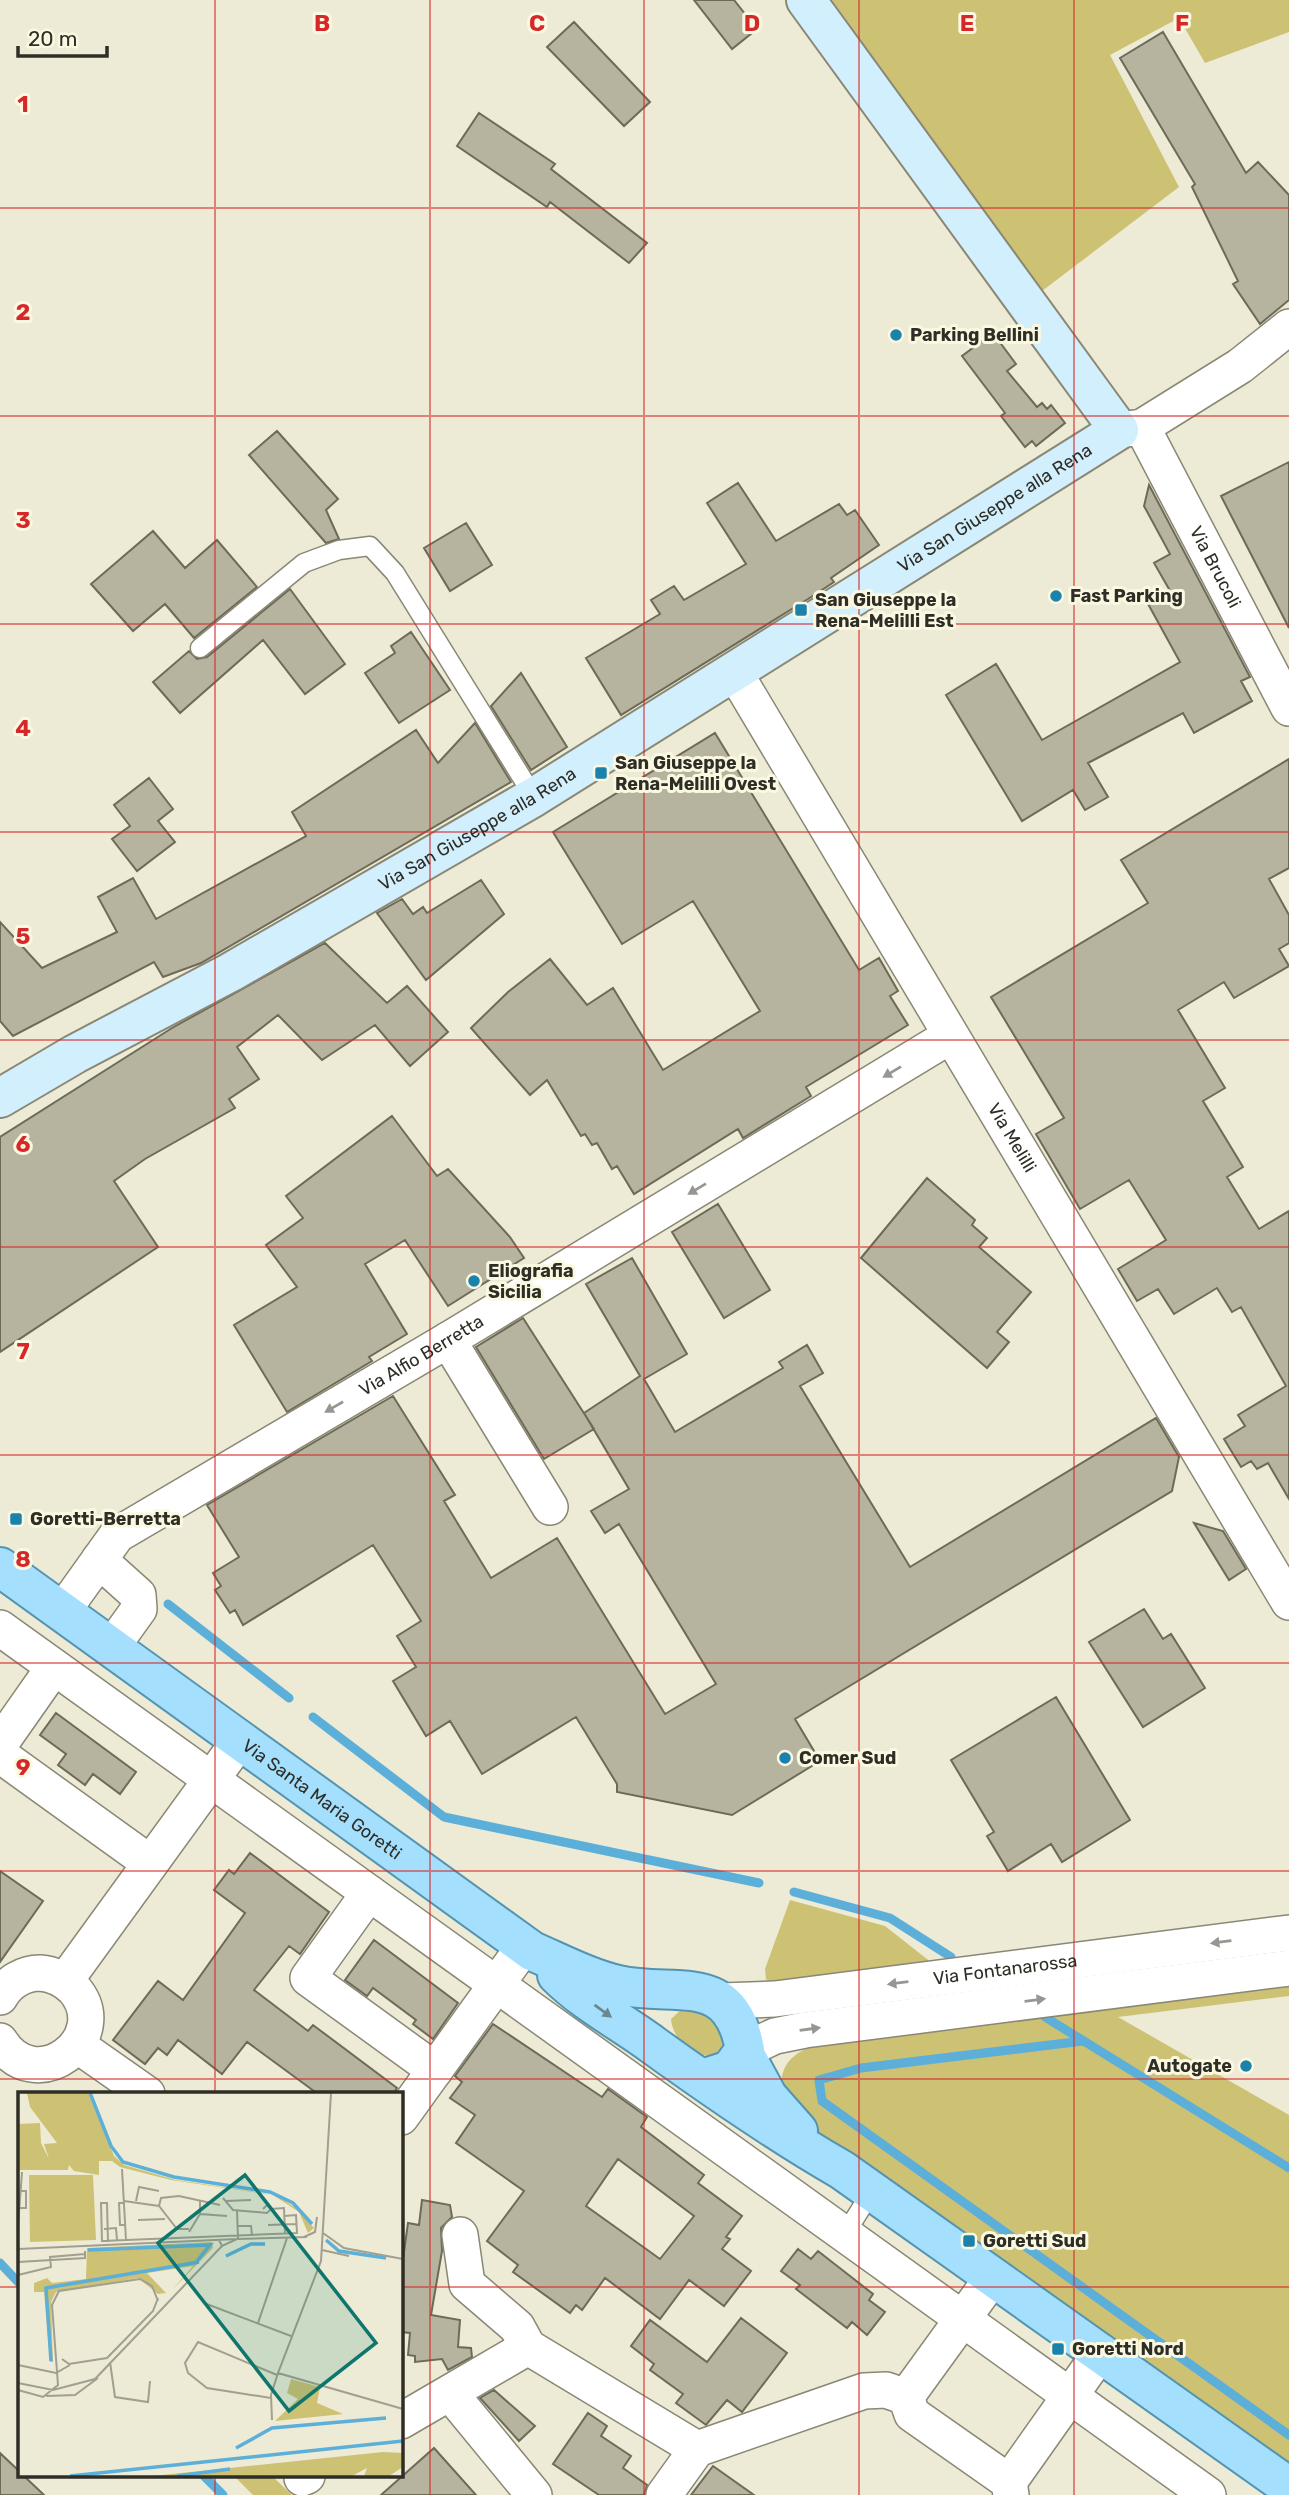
<svg xmlns="http://www.w3.org/2000/svg" width="1289" height="2495" font-family="Rubik,sans-serif">
	<style>
		.green { fill: #cdc174 }
		.lines { fill: none; stroke-linecap: round; stroke-linejoin: round }
		.stream { stroke: #5cafd8; stroke-width: 9 }
		.building { fill: #b6b39f; stroke: #6d6b58; stroke-width: 2; fill-rule: evenodd }
		.service-casing { stroke: #8a8774; stroke-width: 21 }
		.minor-casing { stroke: #8a8774; stroke-width: 38 }
		.secondary-casing { stroke: #8a8774; stroke-width: 42 }
		.primary-casing { stroke: #5494b0; stroke-width: 42 }
		.service { stroke: #fff; stroke-width: 18 }
		.minor { stroke: #fff; stroke-width: 35 }
		.secondary { stroke: #d2effe; stroke-width: 38 }
		.primary { stroke: #a4e0fd; stroke-width: 38 }
		.oneway { fill: #979692 }
		.oneway2 { fill: #6a8792 }
		.grid { fill: none; stroke: #d62828; stroke-width: 2; stroke-opacity: 0.55 }
		.poi-dot { fill: #1a82ab; stroke: #fbf8e2; stroke-width: 2.5 }
		.labels { text-anchor: middle; dominant-baseline: central; stroke-width: 6; stroke-linejoin: round; paint-order: stroke }
		.poi-label { font-size: 18px; font-weight: bold; fill: #2f2e26; stroke: #fbf8e2; text-anchor: start }
		.street-label { font-size: 18px; fill: #2f2e26; stroke: #fbf8e2 }
		.inset-river { fill: none; stroke: #5cafd8; stroke-width: 3.5 }
		.inset-road { fill: none; stroke: #a19f8f; stroke-width: 2 }
		.view { fill: #0f766e; fill-opacity: 0.15; stroke: #0f766e; stroke-width: 3.5 }
		.inset-edge { fill: none; stroke: #2f2e26; stroke-width: 3.5 }
		.grid-label { font-size: 23px; text-anchor: middle; font-weight: bold; fill: #d62828; stroke: #fbf8e2; stroke-width: 6; stroke-linejoin: round; paint-order: stroke }
	</style>
	<rect width="100%" height="100%" fill="#edebd5"/>
	<!-- green -->
	<path class="green" d="M832,0H1289V32L1205,63L1179,18L1110,55L1179,187L1042,291Z
		M790,1900L885,1926L932,1963L774,1985L766,1979L765,1969Z
		M1289,1986V1996L1118,2017L1289,2115V2467L804,2122L781,2092C780,2063 792,2054 818,2043Z
		M683,2008C706,2013 721,2022 725,2046L717,2055C695,2060 673,2041 671,2019Z
		M234,2476H272L292,2495H253Z"/>
	<g class="lines">
		<!-- stream -->
		<path class="stream" d="M168,1604L289,1698
			M313,1717L444,1817L759,1883
			M794,1892L890,1918L951,1957
			M1045,2017L1289,2168
			M1083,2041L861,2068L819,2080L822,2101L1289,2435
			M0,2263L19,2283
			M204,2476L223,2495"/>
	</g>
	<!-- building -->
	<path class="building" d="M694,0H734L757,29L732,49Z
		M574,22L650,102L624,126L547,47Z
		M1163,32L1246,173L1258,162L1289,195V300L1260,324L1233,284L1238,281L1192,187L1195,184L1120,58Z
		M479,113L555,164L551,169L647,243L629,263L550,202L547,207L457,146Z
		M993,333L1016,364L1007,371L1037,407L1042,403L1047,409L1051,405L1065,423L1036,446L1032,441L1025,447L1001,416L1005,413L962,356Z
		M277,431L338,499L326,510L339,539L326,543L249,455Z
		M1289,462V628L1221,496Z
		M738,483L776,541L839,504L847,515L855,510L879,545L831,578L834,582L808,599L621,715L586,658L660,614L651,600L674,586L684,600L746,564L707,503Z
		M1149,485L1250,677L1241,681L1252,701L1194,733L1183,713L1088,763L1108,797L1085,810L1073,790L1022,821L946,695L996,664L1042,740L1180,662L1147,602L1169,589L1154,563L1170,554L1144,506Z
		M466,523L492,565L450,591L424,548Z
		M153,531L185,568L217,540L257,587L194,638L165,604L133,631L91,584Z
		M290,589L345,664L305,694L263,640L180,713L153,682L189,651L197,659L207,657Z
		M411,632L450,690L399,723L365,673L395,653L391,646Z
		M521,673L567,747L531,770L491,706Z
		M475,723L511,782L201,963L163,977L154,962L13,1036L0,1021V922L42,968L117,932L98,897L133,878L156,919L306,836L292,812L416,730L438,763Z
		M715,733L859,970L879,958L898,991L890,996L908,1025L806,1087L811,1096L743,1138L738,1129L634,1194L617,1166L612,1169L597,1143L592,1145L585,1134L581,1136L547,1080L530,1095L471,1028L508,992L550,959L587,1005L613,988L663,1070L760,1011L693,901L622,944L553,832Z
		M1289,759V868L1269,879L1289,915V943L1279,949L1289,966L1234,998L1224,982L1178,1010L1225,1088L1203,1101L1243,1167L1227,1177L1259,1229L1289,1211V1499L1268,1463L1257,1469L1251,1461L1241,1467L1224,1439L1245,1426L1238,1415L1286,1386L1241,1307L1232,1312L1217,1288L1174,1314L1158,1289L1137,1301L1118,1269L1166,1240L1129,1180L1080,1209L1036,1134L1064,1118L991,997L1148,903L1121,860Z
		M149,778L173,809L158,821L175,842L137,871L112,839L130,826L114,805Z
		M481,880L504,914L426,980L377,913L402,899L413,914L423,907L427,913Z
		M325,943L387,1003L407,986L448,1032L410,1066L375,1025L322,1060L278,1015L237,1047L259,1079L229,1099L235,1108L145,1159L114,1181L158,1247L0,1352V1137L172,1028Z
		M392,1116L437,1176L448,1169L510,1237L524,1258L448,1306L405,1240L365,1264L407,1334L369,1357L372,1361L287,1412L234,1325L297,1287L266,1245L303,1218L286,1196Z
		M927,1178L975,1220L972,1225L987,1238L979,1247L1031,1292L997,1332L1009,1342L987,1368L861,1258Z
		M718,1204L770,1290L724,1318L672,1232Z
		M632,1258L687,1354L644,1379L675,1432L783,1368L779,1362L807,1345L823,1373L800,1386L910,1567L1156,1418L1179,1457L1172,1491L795,1719L820,1761L732,1815L617,1792V1784L576,1717L482,1774L450,1721L426,1736L393,1681L416,1667L397,1636L421,1621L373,1545L243,1625L235,1610L230,1613L215,1590L221,1586L213,1573L239,1557L207,1505L393,1396L455,1495L444,1501L491,1578L557,1538L665,1714L716,1684L619,1524L605,1533L591,1511L629,1489L584,1413L640,1376L586,1284Z
		M523,1318L594,1429L544,1459L476,1347Z
		M1194,1523L1223,1531L1246,1569L1229,1580Z
		M1144,1609L1163,1639L1171,1634L1205,1688L1143,1727L1089,1642Z
		M1056,1697L1130,1820L1062,1862L1051,1844L1008,1871L987,1836L994,1832L951,1760Z
		M56,1713L136,1772L120,1794L93,1774L85,1785L58,1765L66,1754L40,1735Z
		M250,1853L329,1912L300,1954L289,1946L254,1990L308,2031L313,2025L397,2088L393,2094H318L247,2042L222,2074L178,2040L167,2055L158,2048L145,2064L113,2040L158,1981L183,2000L245,1913L214,1890L229,1870L234,1874Z
		M0,1871L43,1901L0,1962Z
		M374,1940L458,2003L433,2039L413,2024L416,2020L373,1988L367,1996L345,1980Z
		M493,2024L602,2097L608,2089L647,2117L641,2127L704,2175L698,2183L742,2216L726,2237L730,2239L722,2249L751,2271L724,2306L689,2280L660,2319L605,2278L582,2310L576,2305L570,2313L513,2272L518,2265L487,2241L524,2191L456,2143L475,2115L450,2098L462,2082L455,2076ZM618,2159L694,2216L660,2259L586,2206Z
		M422,2200L450,2205L452,2217L441,2228L442,2251L431,2315L460,2320L458,2347L471,2348L472,2357L448,2370L442,2359L415,2362V2356L408,2355L410,2333L401,2332V2273L408,2223L419,2225Z
		M798,2249L811,2259L818,2251L873,2294L869,2300L885,2312L867,2335L852,2322L847,2328L796,2289L800,2285L781,2271Z
		M741,2318L787,2353L742,2412L727,2400L706,2425L676,2403L683,2394L650,2370L654,2364L631,2346L650,2320L707,2362Z
		M494,2390L535,2426L519,2441L480,2398Z
		M588,2413L607,2426L601,2436L631,2456L623,2468L647,2485L644,2495H599L553,2464Z
		M434,2448L476,2495H381Z
		M0,2453L19,2471V2476H24L44,2495H0Z
		M713,2466L754,2495H691Z"/>
	<g class="lines">
		<defs>
			<path id="service" d="M200,648L304,563L339,550L370,546L395,573L534,797
				M845,2234L872,2191"/>
			<g id="minor">
				<path id="s1" d="M1142,427L1289,708"/>
				<path d="M1119,430L1142,427L1240,366L1289,327"/>
				<path id="s2" d="M735,673L1289,1602"/>
				<path d="M448,1340L550,1507"/>
				<path d="M99,1560L138,1595L139,1609L111,1648"/>
				<path id="s3" d="M62,1612L117,1535L448,1340L950,1036"/>
				<path d="M0,1628L1208,2495"/>
				<path d="M0,1744L54,1667"/>
				<path d="M0,1755L150,1863"/>
				<path d="M369,1893L308,1978L435,2070"/>
				<path d="M65,1981L240,1740"/>
				<path d="M0,1997C8,1982 24,1973 40,1973C53,1974 65,1980 74,1989C116,2038 35,2099 0,2041"/>
				<path id="s4" d="M722,2001L775,1999L1289,1933"/>
				<path d="M77,2045L147,2094"/>
				<path d="M745,2050L775,2036L805,2030L1289,1968"/>
				<path d="M401,2117L525,1945"/>
				<path d="M460,2235L467,2284L517,2327L528,2347L697,2449"/>
				<path d="M450,2393L534,2495"/>
				<path d="M906,2397L993,2277"/>
				<path d="M401,2421L528,2347"/>
				<path d="M302,2478L307,2476"/>
				<path d="M1009,2482L1101,2352"/>
				<path d="M664,2495L697,2449L864,2391L886,2390L906,2397L912,2414L1009,2482L1011,2495"/>
			</g>
			<g id="secondary">
				<path id="s5" d="M0,1098L75,1054L231,972L534,797L1119,430L806,0"/>
			</g>
			<g id="primary">
				<path id="s6" d="M0,1567L532,1951C560,1963 588,1978 618,1985C677,1998 731,1970 745,2050L730,2070L702,2079"/>
				<path d="M557,1975C585,2003 622,2022 653,2045C714,2089 776,2132 842,2170L1289,2487"/>
				<path d="M744,2053L768,2097L798,2131"/>
			</g>
		</defs>
		<!-- service casing -->
		<use href="#service" class="service-casing"/>
		<!-- minor casing -->
		<use href="#minor" class="minor-casing"/>
		<!-- secondary casing -->
		<use href="#secondary" class="secondary-casing"/>
		<!-- primary casing -->
		<use href="#primary" class="primary-casing"/>
		<!-- service -->
		<use href="#service" class="service"/>
		<!-- minor -->
		<use href="#minor" class="minor"/>
		<!-- secondary -->
		<use href="#secondary" class="secondary"/>
		<!-- primary -->
		<use href="#primary" class="primary"/>
	</g>
	<!-- one-way arrows -->
	<defs><path id="oneway-solid" d="M-6-.8H1V-3.2L6.5 0L1 3.2V.8H-6Z" transform="scale(1.75)"/></defs>
	<g class="oneway">
		<use href="#oneway-solid" transform="translate(892 1072) rotate(149)"/>
		<use href="#oneway-solid" transform="translate(697 1189) rotate(149)"/>
		<use href="#oneway-solid" transform="translate(334 1407) rotate(150)"/>
		<use href="#oneway-solid" transform="translate(1221 1942) rotate(173)"/>
		<use href="#oneway-solid" transform="translate(898 1983) rotate(173)"/>
		<use href="#oneway-solid" transform="translate(1035 2000) rotate(-7)"/>
		<use href="#oneway-solid" transform="translate(810 2029) rotate(-8)"/>
	</g>
	<use class="oneway2" href="#oneway-solid" transform="translate(603 2011) rotate(36)"/>
	<!-- grid -->
	<path class="grid" d="M215,0V2094M430,0V2495M644,0V2495M859,0V2495M1074,0V2495M0,208H1289M0,416H1289M0,624H1289M0,832H1289M0,1040H1289M0,1247H1289M0,1455H1289M0,1663H1289M0,1871H1289M0,2079H1289M0,2287H19M401,2287H1289M215,2476V2495"/>
	<!-- markers -->
	<g class="poi-dot">
		<circle cx="896" cy="335" r="7"/>
		<circle cx="1056" cy="596" r="7"/>
		<rect x="794" y="603" width="14" height="14" rx="3.5"/>
		<rect x="594" y="766" width="14" height="14" rx="3.5"/>
		<circle cx="474" cy="1281" r="7"/>
		<rect x="9" y="1512" width="14" height="14" rx="3.5"/>
		<circle cx="785" cy="1758" r="7"/>
		<circle cx="1246" cy="2066" r="7"/>
		<rect x="962" y="2234" width="14" height="14" rx="3.5"/>
		<rect x="1051" y="2342" width="14" height="14" rx="3.5"/>
	</g>
	<g class="labels">
		<!-- poi labels -->
		<g class="poi-label">
			<text x="910" y="335">Parking Bellini</text>
			<text x="1070" y="596">Fast Parking</text>
			<text x="815" y="600">San Giuseppe la<tspan x="815" dy="21">Rena-Melilli Est</tspan></text>
			<text x="615" y="763">San Giuseppe la<tspan x="615" dy="21">Rena-Melilli Ovest</tspan></text>
			<text x="488" y="1271">Eliografia<tspan x="488" dy="21">Sicilia</tspan></text>
			<text x="30" y="1519">Goretti-Berretta</text>
			<text x="799" y="1758">Comer Sud</text>
			<text x="1232" y="2066" text-anchor="end">Autogate</text>
			<text x="983" y="2241">Goretti Sud</text>
			<text x="1072" y="2349">Goretti Nord</text>
		</g>
		<!-- street labels -->
		<g class="street-label">
			<text stroke="none"><textPath href="#s5" startOffset="1157">Via San Giuseppe alla Rena</textPath></text>
			<text stroke="none"><textPath href="#s1" startOffset="158">Via Brucoli</textPath></text>
			<text stroke="none"><textPath href="#s5" startOffset="548">Via San Giuseppe alla Rena</textPath></text>
			<text stroke="none"><textPath href="#s2" startOffset="541">Via Melilli</textPath></text>
			<text stroke="none"><textPath href="#s3" startOffset="448">Via Alfio Berretta</textPath></text>
			<text stroke="none"><textPath href="#s6" startOffset="397">Via Santa Maria Goretti</textPath></text>
			<text stroke="none"><textPath href="#s4" startOffset="285">Via Fontanarossa</textPath></text>
		</g>
	</g>
	<!-- overview -->
	<g transform="translate(18 2092)">
		<rect width="385" height="385" fill="#edebd5"/>
		<path d="M9,1H70L96,64L106,73L158,88L245,101L259,104L278,116L296,136L290,141L281,120L255,103L153,88L102,75L94,69H81V83L56,79L51,73L50,78H0V32L22,31L23,51L31,67L26,52L39,51L12,15ZM11,83H75L78,148L12,150ZM194,150L195,156L154,198L175,174L129,181L148,201L140,202L120,186L38,200L33,210L35,270H32L26,200H16V191L29,186L34,191L68,187L69,156ZM273,287L302,295L299,311L325,322L257,329L280,307L269,301ZM365,360L385,361V375L371,384H346L349,376L334,384H134Z" fill="#cdc174"/>
		<path class="inset-river" d="M72,1L93,54L105,70L156,85L252,100L275,111L294,132M308,148L321,159L368,166M70,158L192,153L179,169M208,164L233,152H247M33,269L28,196L181,170M218,356L254,336L368,326M52,384L385,349M159,384L212,377"/>
		<path class="inset-road" d="M313,1L303,169L260,281L385,317M104,77L108,148M205,106L215,118L249,121L253,117L249,113L245,117M106,109L141,114L159,137H171M118,109L121,95L141,99M208,109L233,108M106,111H101L102,133H107M141,114L143,106L161,104L202,113M1,116H8V99H3M253,117L266,116L267,141M219,118L220,147M182,122L209,124M120,128L147,127M250,133L278,132M0,134L4,80M220,134H233L234,143M86,137L98,136L99,148M171,140L182,122V109M305,141L326,156L385,167M286,145L297,140L299,125M201,148L204,154L219,147L289,145M84,149L279,141L278,123L266,124M84,150L83,111H89L90,150M0,157L219,147M304,158L331,164M0,170L67,166V159M0,183L33,175L32,165L67,162M186,211L273,244M240,231L269,146M44,267L51,272L89,266L135,219L140,206M92,270L97,305L130,310L132,289M0,273L38,281L52,273M0,291L35,298L77,287L204,154M0,298L25,305L40,293L34,213L41,199L122,187L134,194L140,209M28,304L57,303L80,286M253,306L189,296L170,281L167,271L180,250L259,283M254,328L253,303L260,281"/>
		<path class="view" d="M227,83L358,251L271,319L140,151Z"/>
		<rect width="385" height="385" class="inset-edge"/>
	</g>
	<g class="grid-label">
		<text x="322" y="31">B</text>
		<text x="537" y="31">C</text>
		<text x="752" y="31">D</text>
		<text x="967" y="31">E</text>
		<text x="1182" y="31">F</text>
		<text x="23" y="112">1</text>
		<text x="23" y="320">2</text>
		<text x="23" y="528">3</text>
		<text x="23" y="736">4</text>
		<text x="23" y="944">5</text>
		<text x="23" y="1152">6</text>
		<text x="23" y="1359">7</text>
		<text x="23" y="1567">8</text>
		<text x="23" y="1775">9</text>
	</g>
	<!-- scale -->
	<path d="M18 46v10h89v-10" fill="none" stroke="#2f2e26" stroke-width="3.5"/>
	<text x="28" y="46" font-size="21" fill="#2f2e26" stroke="#fbf8e2" stroke-width="5" paint-order="stroke">20 m</text>
</svg>
